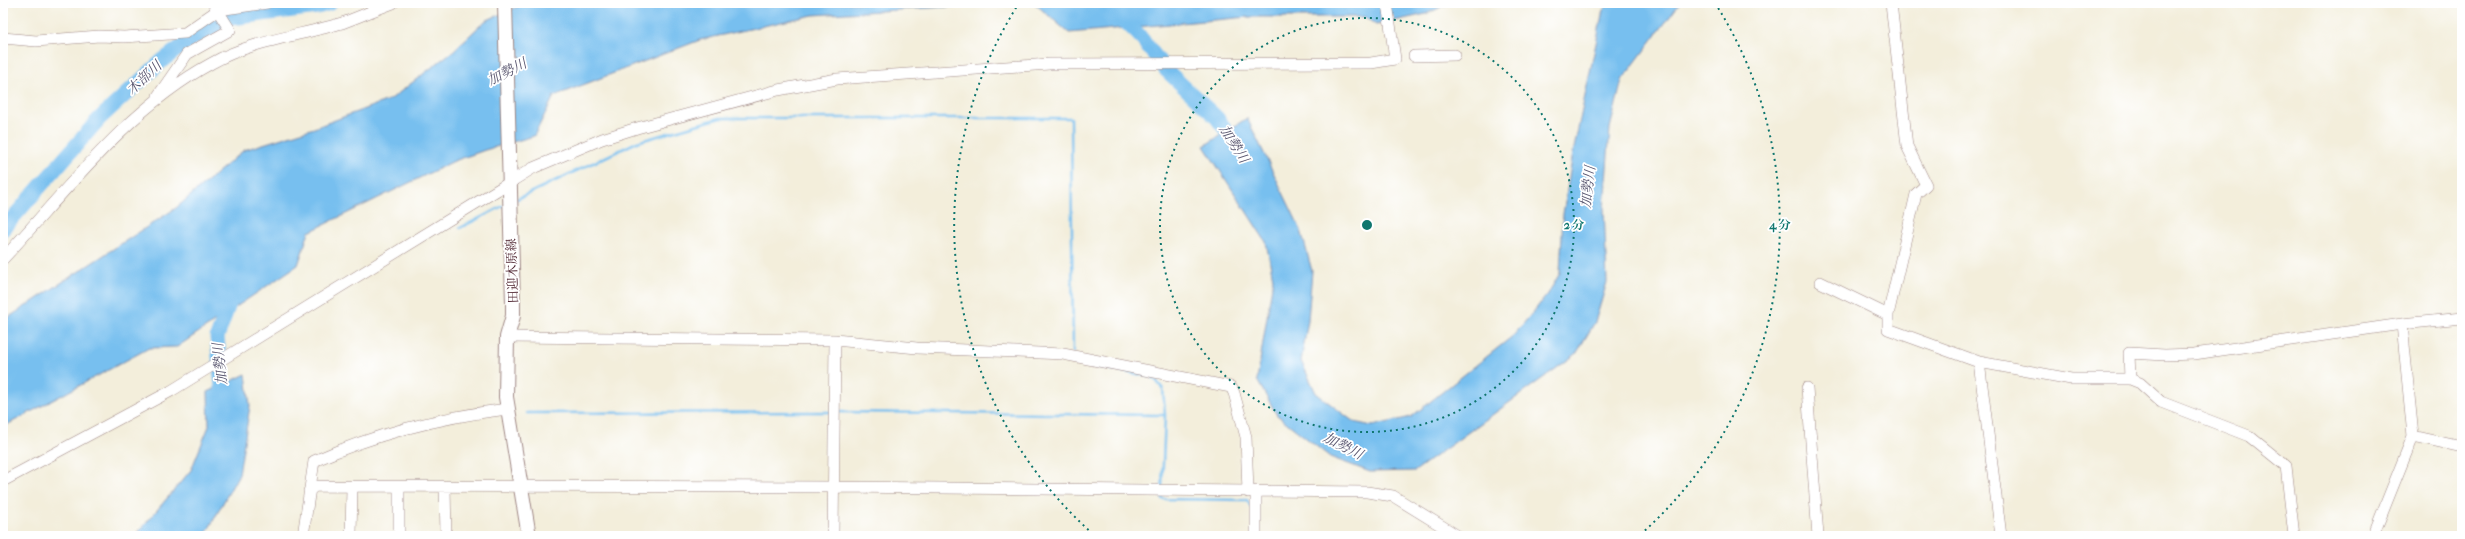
<svg xmlns="http://www.w3.org/2000/svg" width="2465" height="539" font-family="'IM FELL French Canon','Noto Serif JP',serif">
	<style>
		.water { fill: #77bfef; stroke: #606f8d }
		.lines { fill: none; stroke-linecap: round; stroke-linejoin: round }
		.stream { stroke: #77bfef; stroke-width: 2.5 }
		.river { stroke: #77bfef; stroke-width: 15 }
		.minor-casing { stroke: #9e8683; stroke-width: 12 }
		.major-casing { stroke: #9e8683; stroke-width: 16 }
		.minor { stroke: #fff; stroke-width: 11 }
		.major { stroke: #fff; stroke-width: 14 }
		.ring { fill: none; stroke: #0f766e; stroke-width: 2; stroke-dasharray: 2 4 }
		.labels { text-anchor: middle; dominant-baseline: central; stroke-width: 3.5; stroke-linejoin: round; paint-order: stroke }
		.street-label { font-size: 13px; fill: #4a1f2b; stroke: #fff }
		.water-label { font-size: 14px; font-style: italic; fill: #5a5770; stroke: #fff }
		.centre { fill: #0f766e; stroke: #fff; stroke-width: 2 }
		.ring-label { font-size: 12px; text-anchor: middle; font-weight: bold; fill: #0f766e; stroke: #fff; stroke-width: 3.5; stroke-linejoin: round; paint-order: stroke }
	</style>
	<rect width="100%" height="100%" fill="#fff"/>
	<filter id="ink" filterUnits="userSpaceOnUse"><feTurbulence type="fractalNoise" baseFrequency=".025" numOctaves="2"/><feDisplacementMap in="SourceGraphic" scale="8" xChannelSelector="R" yChannelSelector="G"/><feConvolveMatrix kernelMatrix="1 2 1 2 8 2 1 2 1" color-interpolation-filters="sRGB"/></filter>
	<filter id="wash" filterUnits="userSpaceOnUse"><feTurbulence type="fractalNoise" baseFrequency=".012" numOctaves="4" result="noise"/><feDisplacementMap in="SourceGraphic" scale="16" xChannelSelector="R" yChannelSelector="G"/><feGaussianBlur stdDeviation="0.9" result="paint"/><feColorMatrix in="noise" values="0 0 0 0 0 0 0 0 0 0 0 0 0 0 0 0 0 1.4 0 .05"/><feComposite in="paint" operator="in"/></filter>
	<g filter="url(#wash)">
		<rect width="100%" height="100%" fill="#f3eedb"/>
		<!-- water -->
		<path class="water" d="M526,3H1014L813,15L700,40L554,96L534,136L485,150L454,161L309,232L298,265L177,347L149,348L3,427V321L9,317L176,208L244,150L314,128L391,99L453,51L485,21Z
			M1034,3H1450L1426,14L1376,25L1365,17H1248L1069,33Z
			M1610,3H1680L1622,80L1610,128L1604,208L1607,282L1595,322L1576,354L1415,471L1370,472L1330,457L1277,415L1257,380L1273,279L1266,242L1204,146L1247,118L1301,230L1312,271L1308,320L1301,361L1316,393L1354,422L1372,426L1411,417L1514,335L1548,294L1560,273L1563,214L1573,153L1603,10Z
			M246,374L250,406L239,474L207,532L203,536H135L191,470L209,426L208,392Z"/>
		<g class="lines">
			<!-- stream -->
			<path class="stream" d="M517,199L637,142L720,118H1071L1073,352
				M460,228L503,206
				M1073,359V362L1153,377L1163,389L1165,415L1162,488
				M838,412L1165,415
				M527,413L831,412
				M1162,493V499L1247,500L1251,507"/>
			<!-- river -->
			<path class="river" d="M1106,3L1138,34L1166,70L1217,118L1239,148
				M3,229L99,119L163,60L193,38L231,18L317,7L330,3
				M224,407L217,337L232,296"/>
		</g>
	</g>
	<g filter="url(#ink)">
		<g class="lines">
			<defs>
				<path id="minor" d="M1891,3L1907,146L1926,185L1916,194L1888,315V329L1979,362L2071,379H2130L2140,383L2161,402L2249,436L2286,466L2294,536
					M3,38L36,41L99,36L124,37L185,33L218,10L267,3
					M1414,56L1455,55
					M158,96L187,54L230,30L213,3
					M3,259C67,190 127,109 212,63C251,41 299,36 342,23C359,17 376,9 393,3
					M1820,282L1888,315
					M507,337L835,340L917,348L1063,354L1231,387L1234,393L1246,437L1248,492
					M1979,362L2001,536
					M2130,379L2129,353L2165,355L2194,354L2402,324L2462,318
					M1807,388L1818,536
					M2413,436L2462,447
					M3,481L171,391L533,168L602,139L637,128L778,90L837,79L1049,64L1371,63L1395,59L1387,3
					M445,487L446,536
					M309,491L315,486L834,487L1367,492L1393,496L1458,536
					M303,536L314,461C375,434 442,417 507,409
					M351,536L352,487
					M399,536V487
					M833,536L835,340
					M1256,536V492
					M2373,536L2413,436L2402,324"/>
				<path id="major" d="M505,3L513,304V316L507,337L506,397L529,536"/>
			</defs>
			<!-- minor casing -->
			<use href="#minor" class="minor-casing"/>
			<!-- major casing -->
			<use href="#major" class="major-casing"/>
			<!-- minor -->
			<use href="#minor" class="minor"/>
			<!-- major -->
			<use href="#major" class="major"/>
		</g>
	</g>
	<!-- distance rings -->
	<g class="ring">
		<circle cx="1367" cy="225" r="207"/>
		<path d="M1093 534A413 413 0 0 1 1019 3M1715 3A413 413 0 0 1 1641 534"/>
	</g>
	<g class="labels">
		<!-- street labels -->
		<g class="street-label">
			<text transform="translate(512 271) rotate(-92)">田迎木原線</text>
		</g>
		<!-- water labels -->
		<g class="water-label">
			<text transform="translate(507 72) rotate(-27)">加勢川</text>
			<text transform="translate(144 78) rotate(-43)">木部川</text>
			<text transform="translate(1234 144) rotate(58)">加勢川</text>
			<text transform="translate(1588 187) rotate(-83)">加勢川</text>
			<text transform="translate(220 364) rotate(-96)">加勢川</text>
			<text transform="translate(1343 446) rotate(27)">加勢川</text>
		</g>
	</g>
	<circle cx="1367" cy="225" r="6" class="centre"/>
	<g class="ring-label">
		<text x="1574" y="229">2 分</text>
		<text x="1780" y="229">4 分</text>
	</g>
	<!-- margin -->
	<rect width="2465" height="539" fill="none" stroke="#fff" stroke-width="16"/>
</svg>
